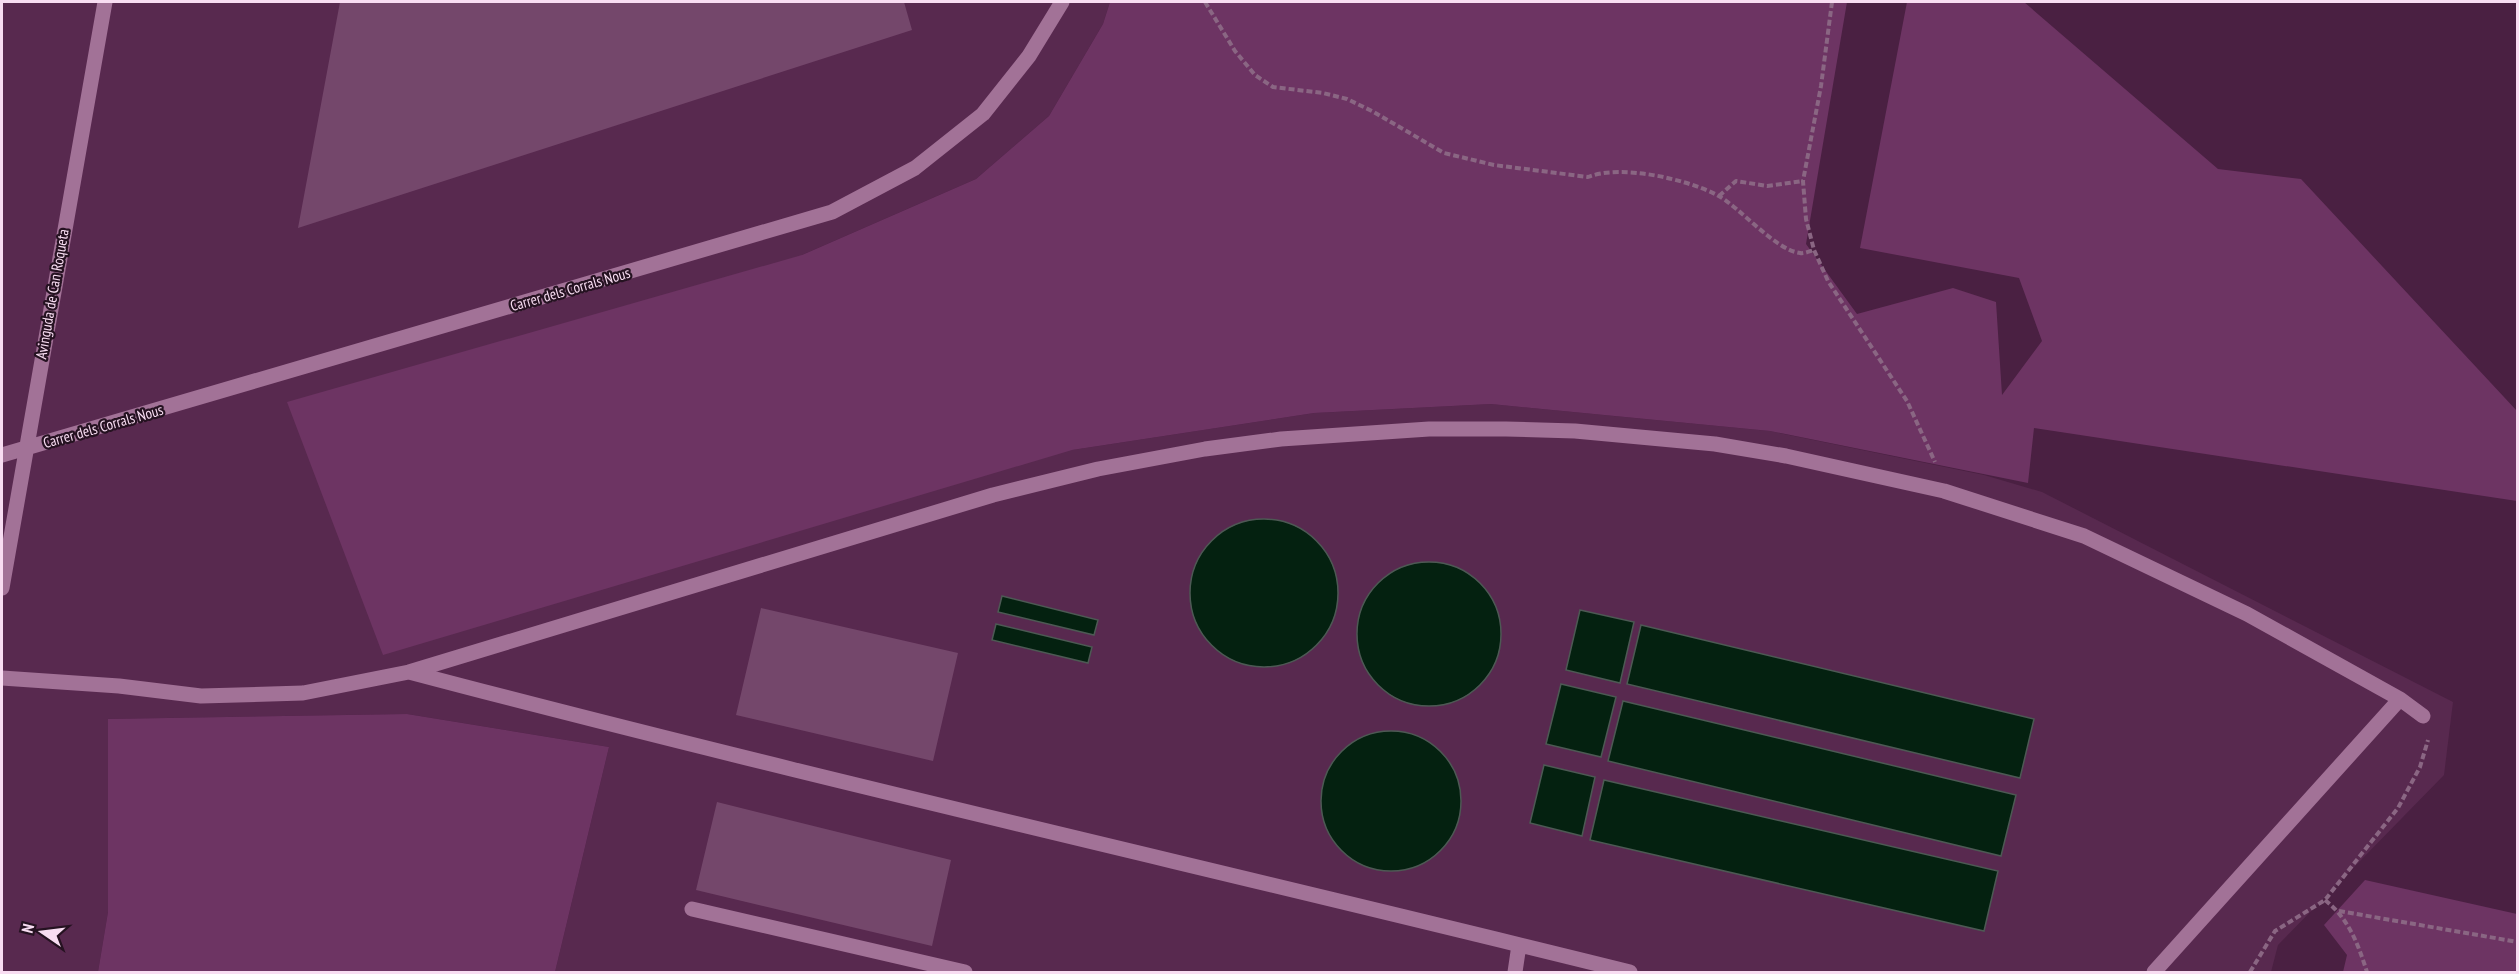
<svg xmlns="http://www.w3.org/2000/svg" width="2519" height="974" font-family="'PT Sans Narrow',sans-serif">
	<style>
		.built { fill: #58294f }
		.green { fill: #6d3463 }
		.water { fill: #042110; stroke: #4d5954; stroke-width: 1.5 }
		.building { fill: #74476b }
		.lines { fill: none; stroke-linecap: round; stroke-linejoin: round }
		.path { stroke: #8a6683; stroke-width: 4; stroke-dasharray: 6 3; stroke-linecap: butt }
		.lane { stroke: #a27297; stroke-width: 15 }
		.street { stroke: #a27297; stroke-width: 15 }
		.labels { text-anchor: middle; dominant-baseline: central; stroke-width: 4.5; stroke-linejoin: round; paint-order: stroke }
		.street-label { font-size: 15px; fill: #f8ddf2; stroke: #251221 }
	</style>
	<rect width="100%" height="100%" fill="#4a2042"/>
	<!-- built -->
	<path class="built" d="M2,2H1110L1103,24L1049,116L976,179L802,255L1072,450L1314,413L1491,404L1770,431L1984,475L2042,492L2453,702L2444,775L2278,945L2271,972H555L609,747L407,714L108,719V912L98,972H2Z"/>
	<!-- green -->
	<path class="green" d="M1110,2H1847L1806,244L1857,314L1953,288L1996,302L2002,395L2042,341L2019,278L1860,248L1907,2H2024L2218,169L2301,179L2517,411V501L2034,428L2028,483L1770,431L1491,404L1314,413L1072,450L383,655L287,402L802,255L976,179L1049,116L1103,24Z
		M407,714L609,747L555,972H98L108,912V719Z
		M2365,880L2517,914V972H2343L2347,955L2324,925Z"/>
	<!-- water -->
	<path class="water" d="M1190 593a74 74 0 1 1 148 0a74 74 0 1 1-148 0Z
		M1357 634a72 72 0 1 1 144 0a72 72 0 1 1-144 0Z
		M1002,596L1098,620L1094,635L998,612Z
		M1580,610L1634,622L1620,683L1566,670Z
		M996,624L1092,647L1088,663L992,640Z
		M1641,625L2034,719L2020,778L1627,684Z
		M1561,684L1616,697L1601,757L1546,744Z
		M1623,701L2016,795L2001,856L1608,761Z
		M1321 801a70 70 0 1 1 140 0a70 70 0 1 1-140 0Z
		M1544,765L1595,777L1582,836L1530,823Z
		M1604,780L1998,871L1984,931L1590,840Z"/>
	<!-- building -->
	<path class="building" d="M340,2H904L912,30L298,228Z
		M761,608L958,653L933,761L736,715Z
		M717,802L951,860L932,946L696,890Z"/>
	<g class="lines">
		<!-- path -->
		<path class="path" d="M1205,2L1235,51L1255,75L1273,87L1323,93L1347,99L1372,111L1444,153L1494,165L1588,177C1621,164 1686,179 1717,195C1741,208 1775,250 1800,253C1804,254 1810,251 1814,250
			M1832,2L1821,86L1803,181L1806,219L1814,250L1828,281L1907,401L1935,462
			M1719,196L1736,181L1767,186L1803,181
			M2325,900C2349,919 2358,944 2367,972
			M2339,911L2518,942
			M2250,972L2275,931L2325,900L2398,808L2420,767L2428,740"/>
		<!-- lane -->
		<path class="lane" d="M409,672C814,779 1223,871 1630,972
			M2,678L119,686L201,696L303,693L409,672L993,495L1098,469L1205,449L1281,439L1429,429H1506L1575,431L1715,444L1786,456L1944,491L2084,536L2247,614L2400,699L2423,716
			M692,909L965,972
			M1515,972L1519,945
			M2154,972L2400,699"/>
		<!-- street -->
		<path class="street" d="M2,455L832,212L915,168L983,114L1029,56L1062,2
			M2,588L105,2"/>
	</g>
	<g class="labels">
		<!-- street labels -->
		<g class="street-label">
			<text transform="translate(570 289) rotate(-16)">Carrer dels Corrals Nous</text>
			<text transform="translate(52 294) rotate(-80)">Avinguda de Can Roqueta</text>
			<text transform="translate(103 426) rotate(-16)">Carrer dels Corrals Nous</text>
		</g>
	</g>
	<!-- border -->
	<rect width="2519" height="974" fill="none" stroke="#f8ddf2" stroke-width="6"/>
	<!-- north arrow -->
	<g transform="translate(42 932) rotate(284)" stroke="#251221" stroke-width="4.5" paint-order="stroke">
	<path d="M0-4.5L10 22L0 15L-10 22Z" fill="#f8ddf2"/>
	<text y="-9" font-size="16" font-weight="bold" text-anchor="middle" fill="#f8ddf2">N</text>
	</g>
</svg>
